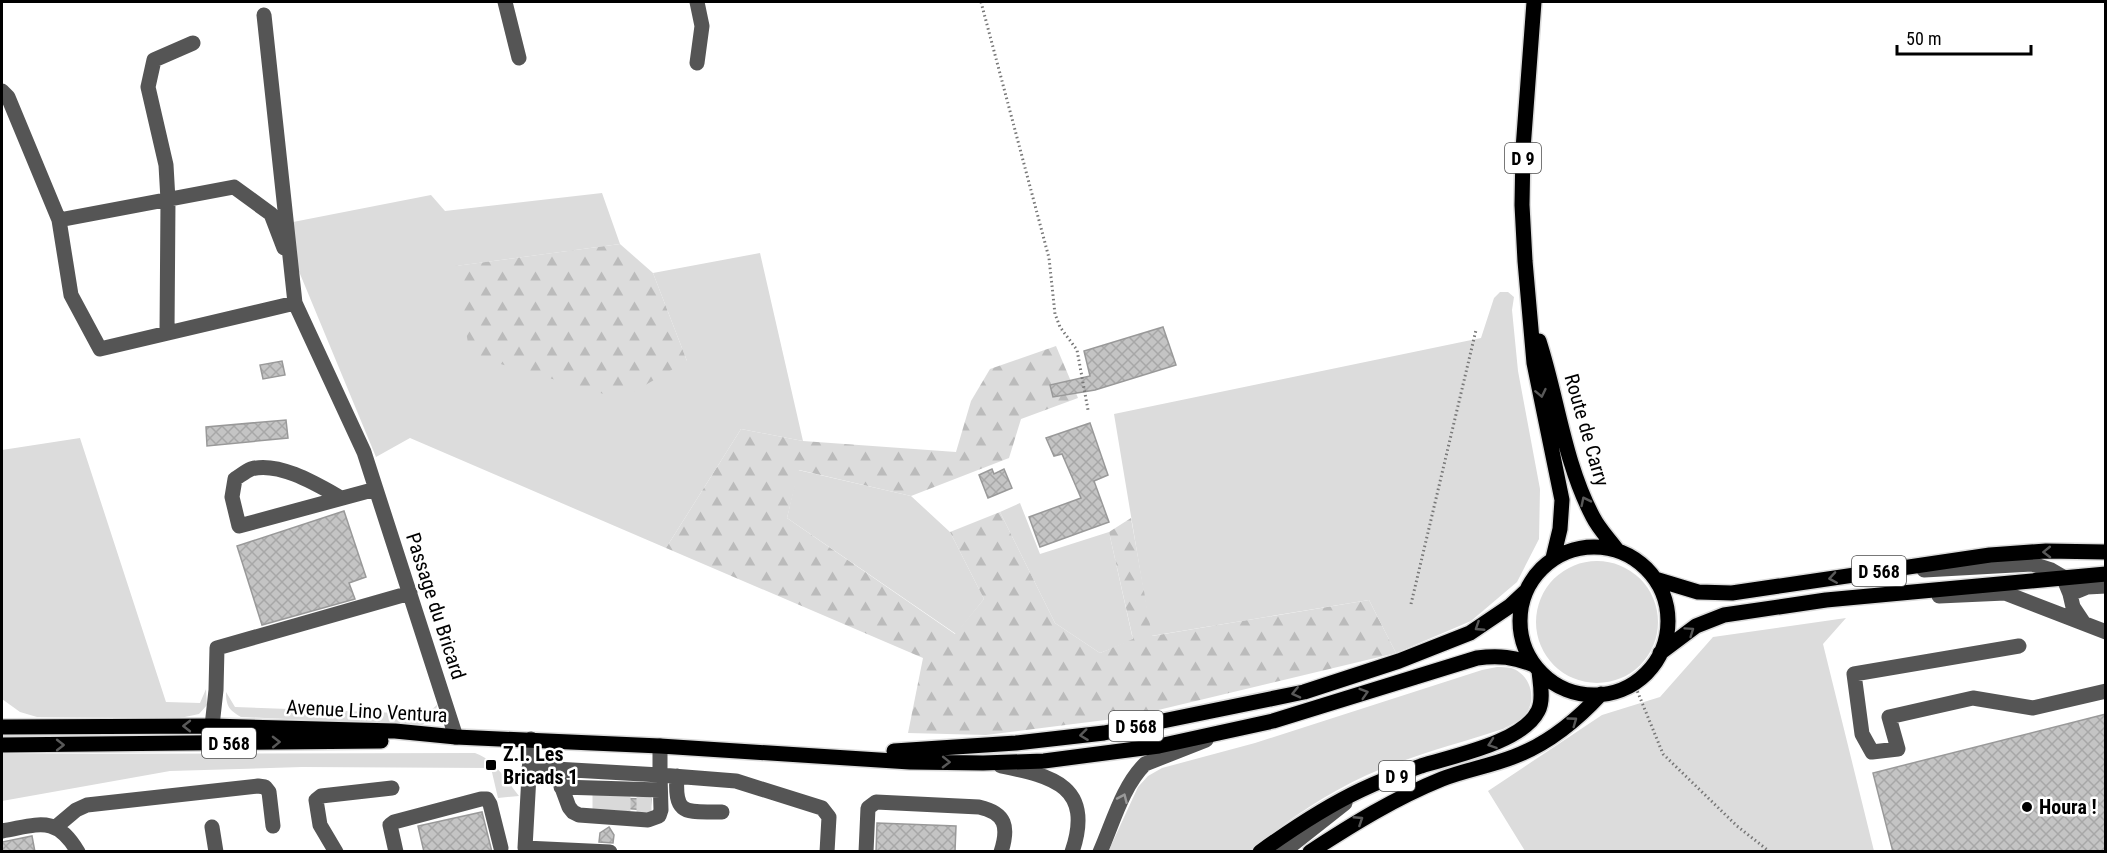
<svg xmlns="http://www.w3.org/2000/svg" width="2107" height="853" font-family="'Roboto Condensed',sans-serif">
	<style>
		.green { fill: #dcdcdc }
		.forest { fill: url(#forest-firs) }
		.building { fill: url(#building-cross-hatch); stroke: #999; stroke-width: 1.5 }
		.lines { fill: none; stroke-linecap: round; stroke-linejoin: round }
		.minor-tunnel { stroke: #d9d9d9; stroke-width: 15; stroke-dasharray: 15 8; stroke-linecap: butt }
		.major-casing { stroke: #dbdbdb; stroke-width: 18 }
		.path { stroke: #777; stroke-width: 3; stroke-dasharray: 1.5 3; stroke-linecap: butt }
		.minor { stroke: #555; stroke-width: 15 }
		.major { stroke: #000; stroke-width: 15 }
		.oneway { stroke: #595959 }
		.oneway2 { stroke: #999 }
		.poi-dot { fill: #000; stroke: #fff; stroke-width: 2 }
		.labels { text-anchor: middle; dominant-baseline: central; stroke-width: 5; stroke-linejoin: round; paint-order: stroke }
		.shield { fill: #fff; stroke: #4c4c4c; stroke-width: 1.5 }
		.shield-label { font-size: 18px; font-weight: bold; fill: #000 }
		.street-label { font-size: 20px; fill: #000; stroke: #fff }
		.poi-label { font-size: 20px; font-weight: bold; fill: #000; stroke: #fff; text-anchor: start }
	</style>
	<defs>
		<pattern id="forest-firs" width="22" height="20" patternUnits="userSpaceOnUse" patternTransform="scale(1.5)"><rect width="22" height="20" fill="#dcdcdc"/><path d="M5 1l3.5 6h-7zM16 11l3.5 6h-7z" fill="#bbb"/></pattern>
		<pattern id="building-cross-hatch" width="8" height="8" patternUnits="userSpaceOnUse" patternTransform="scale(1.5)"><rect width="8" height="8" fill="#c4c4c4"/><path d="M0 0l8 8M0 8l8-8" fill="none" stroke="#a7a7a7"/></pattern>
	</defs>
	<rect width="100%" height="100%" fill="#fff"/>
	<!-- green -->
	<path class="green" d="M602,193L620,244L456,266L687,361L653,273L760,253L803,441L741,429L666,548L410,438L376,457L293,257V222L431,195L445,211Z
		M1500,292H1508L1514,297L1512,310L1518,371L1540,489L1539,539L1517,582L1471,621L1396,653L1369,600L1151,636L1114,414L1481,338L1494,298Z
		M80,438L166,702L200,703L206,689L207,705L199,714L180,718L37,717L20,712L2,699V450Z
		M798,470L911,496L950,532L984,599L956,634L787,518Z
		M1020,503L1040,554L1109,532L1133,640L1100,653L1055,623L1000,512Z
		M1536 622a61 61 0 1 1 122 0a61 61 0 1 1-122 0Z
		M1846,618L1823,644L1874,851H1525L1488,791L1602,715L1660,697L1713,637Z
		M1497,667C1501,667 1507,667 1511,668C1531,674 1538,701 1524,716C1518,722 1510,725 1503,729C1463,742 1421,753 1381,769C1334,788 1288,819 1250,851L1108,852L1138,787L1148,776L1162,768L1255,743L1482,670Z
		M226,692L235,707L427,714L438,704L432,718L422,725L241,717C229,710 226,706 226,692Z
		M475,753C494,759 507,781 519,796L498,798L491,768L302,767L170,771L2,801V754Z"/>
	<!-- forest -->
	<path class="forest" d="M620,244L653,273L687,361L621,399L470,355L455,266Z
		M1056,346L1078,398L1021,419L1009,458L911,496L799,470L787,518L955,634L984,599L950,532L1000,512L1055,623L1100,653L1133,639L1109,532L1131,518L1152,636L1369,600L1396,653L1129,717L986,735L908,733L923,658L666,548L741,429L803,441L956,452L971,401L990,369Z"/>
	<!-- building -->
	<path class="building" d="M1163,327L1176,365L1095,390L1053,397L1050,385L1090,376L1084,351Z
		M282,361L285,375L263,379L260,365Z
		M286,420L288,438L207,446L206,427Z
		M1090,423L1108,475L1094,481L1109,522L1040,547L1029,517L1081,498L1062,454L1054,456L1046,438Z
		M992,469L994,474L1004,469L1012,488L988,498L979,475Z
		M344,511L366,577L349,583L355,599L262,625L237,546Z
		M2106,714V852H1893L1873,773Z
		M594,798L651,799L650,809L647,810L594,806Z
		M482,812L492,852H424L418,826Z
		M877,823L956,826L955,852H876Z
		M609,827L614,835L613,843L599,842L600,833Z
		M32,836L35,852H2V842Z"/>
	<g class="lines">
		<!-- minor-tunnel -->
		<path class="minor-tunnel" d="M612,795V811
			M600,810V795
			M623,811V796
			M644,812V797"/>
		<defs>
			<path id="major" d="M1534,2L1523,149L1522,205L1525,261L1534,363L1562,500L1560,529L1553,558
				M1539,341C1558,400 1564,462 1593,517C1599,529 1609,539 1617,550
				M1520 621a74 74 0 1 1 148 0a74 74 0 1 1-148 0Z
				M1655,579L1698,592L1732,593L1990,555L2046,551L2106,552
				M1660,653L1696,626L1724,615L1826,600L2106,574
				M2,727L212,726L395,731L456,737L660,746L910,762L983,763L1044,761L1159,746L1273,721L1477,658C1499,655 1514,657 1534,665
				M2,745L381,741
				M894,751L1016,743L1104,733L1304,692L1399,661L1470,633L1510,606L1525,592
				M1260,852C1292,829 1325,807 1361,790C1380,781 1401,773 1421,766C1452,756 1522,743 1538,711C1544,700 1540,683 1539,671
				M1310,852C1353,824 1395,798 1442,779C1465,770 1490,766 1513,757C1546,745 1577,720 1601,694"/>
		</defs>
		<!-- major casing -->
		<use href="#major" class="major-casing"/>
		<!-- path -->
		<path class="path" d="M981,2L1049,258L1055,314L1060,327L1077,350L1088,410
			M1411,604L1476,330
			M1634,683L1663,754L1737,826L1770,852"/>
		<!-- minor -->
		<path class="minor" d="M505,2L519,58
			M264,15L295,303L364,452L456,737
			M697,63L702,26L697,2
			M2,91L8,97L59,220
			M284,248L271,214L234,187L59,220L71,295L100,349L295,303
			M167,333L168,200L166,165L148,87L154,60L193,43
			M341,498C318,485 279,461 251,469C246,471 240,476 235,479L232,497L239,526L376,489
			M1924,570L2032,564L2051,570L2063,577L2070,594L2073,607L2083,622
			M2070,594L2087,587L2106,586
			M1939,596L2005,593L2106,632
			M2019,646L1854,674L1862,734L1872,752L1898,749L1889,717L1973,698L2033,708L2106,691
			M212,726L216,690L217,648L410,593
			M531,739L525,848L610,852
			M660,746V775L736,781L822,808L829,817L827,852
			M1001,766C1054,776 1094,787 1072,852
			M529,768L555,769L569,807L573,812L579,815L648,820L659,816L661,810L660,775L555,769
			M677,776C674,818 688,811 722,812
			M561,787L660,790
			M57,826L76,810L87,805L258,786L265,787L269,792L273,826
			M212,827L216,852
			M2,831C38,825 56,814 78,852
			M336,852L320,825L316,800L321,796L392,788
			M396,852L390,825L394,822L481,799H487L490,804L501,848
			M866,852L868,808L876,802L979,807C1006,813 1009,827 1001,852
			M1100,852C1113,823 1122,787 1145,764L1206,740
			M1283,852L1345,803"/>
		<!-- major -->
		<use href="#major" class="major"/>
	</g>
	<!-- one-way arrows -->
	<defs><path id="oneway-chevron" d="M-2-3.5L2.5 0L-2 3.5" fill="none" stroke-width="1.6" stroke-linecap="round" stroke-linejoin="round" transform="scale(1.5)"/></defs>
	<g class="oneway">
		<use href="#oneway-chevron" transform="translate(1541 393) rotate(78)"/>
		<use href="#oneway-chevron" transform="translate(1585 501) rotate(-116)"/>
		<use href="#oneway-chevron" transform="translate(2047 552) rotate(179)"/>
		<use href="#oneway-chevron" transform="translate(1833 578) rotate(171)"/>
		<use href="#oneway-chevron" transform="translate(1479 627) rotate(147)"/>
		<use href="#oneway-chevron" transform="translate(1690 631) rotate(-35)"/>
		<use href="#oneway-chevron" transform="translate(1296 693) rotate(167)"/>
		<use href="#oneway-chevron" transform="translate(1364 693) rotate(-17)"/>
		<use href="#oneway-chevron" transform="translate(1573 721) rotate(-36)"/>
		<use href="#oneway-chevron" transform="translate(187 726) rotate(180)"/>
		<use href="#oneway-chevron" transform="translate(1084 735) rotate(173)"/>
		<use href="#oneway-chevron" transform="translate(276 742) rotate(-1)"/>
		<use href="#oneway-chevron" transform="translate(1492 744) rotate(161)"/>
		<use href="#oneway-chevron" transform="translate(60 745)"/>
		<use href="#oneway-chevron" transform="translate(946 762) rotate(1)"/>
		<use href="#oneway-chevron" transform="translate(1359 820) rotate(-33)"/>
	</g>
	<use class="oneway2" href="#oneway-chevron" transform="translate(1123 798) rotate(-66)"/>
	<!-- markers -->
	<g class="poi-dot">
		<rect x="485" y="759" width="12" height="12" rx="3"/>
		<circle cx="2027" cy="807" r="6"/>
	</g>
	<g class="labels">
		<!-- shield labels -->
		<g class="shield">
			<rect x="1505" y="143" width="36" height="30" rx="4.5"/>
			<rect x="1852" y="556" width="54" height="30" rx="4.5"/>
			<rect x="1109" y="711" width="54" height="30" rx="4.5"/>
			<rect x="202" y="728" width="54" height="30" rx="4.5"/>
			<rect x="1379" y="761" width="36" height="30" rx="4.5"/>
		</g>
		<g class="shield-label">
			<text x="1523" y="158">D 9</text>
			<text x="1879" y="571">D 568</text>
			<text x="1136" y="726">D 568</text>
			<text x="229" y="743">D 568</text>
			<text x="1397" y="776">D 9</text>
		</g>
		<!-- street labels -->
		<g class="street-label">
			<text transform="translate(1587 430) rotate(74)">Route de Carry</text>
			<text transform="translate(436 606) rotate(72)">Passage du Bricard</text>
			<text transform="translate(367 711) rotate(3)">Avenue Lino Ventura</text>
		</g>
		<!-- poi labels -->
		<g class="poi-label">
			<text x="503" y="754">Z.I. Les<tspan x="503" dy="23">Bricads 1</tspan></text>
			<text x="2039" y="807">Houra !</text>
		</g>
	</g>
	<!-- border -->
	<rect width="2107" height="853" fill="none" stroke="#000000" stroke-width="6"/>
	<!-- scale -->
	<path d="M1897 45v9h134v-9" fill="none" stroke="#000000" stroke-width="3"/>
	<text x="1906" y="45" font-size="18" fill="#000000" stroke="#ffffff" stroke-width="4.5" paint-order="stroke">50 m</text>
</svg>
